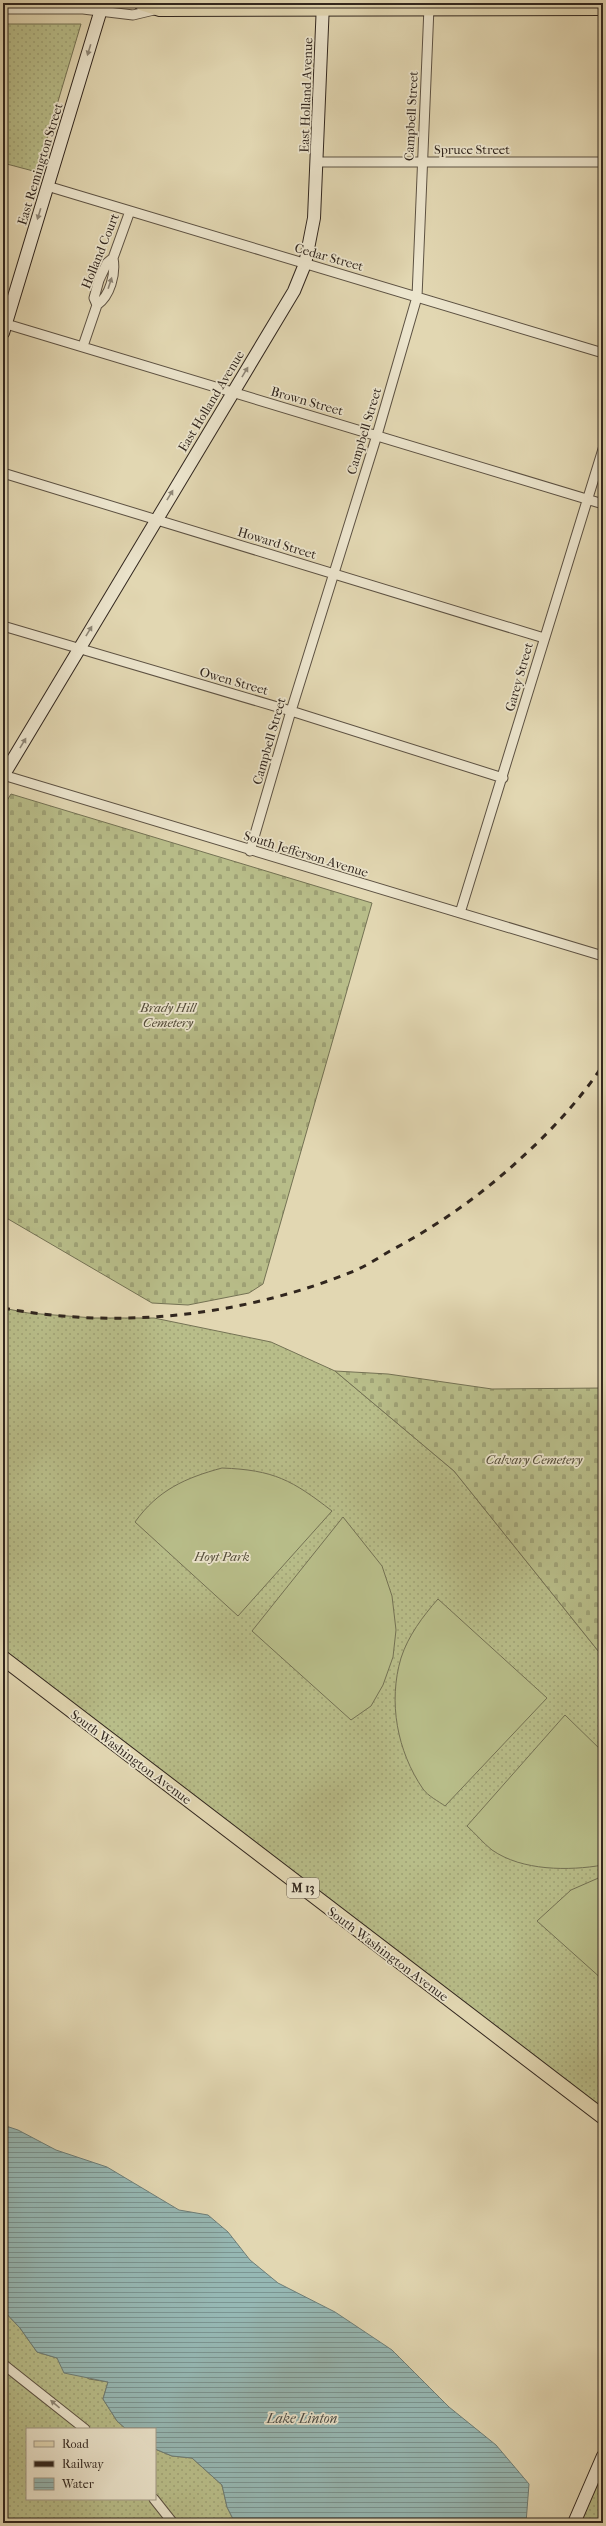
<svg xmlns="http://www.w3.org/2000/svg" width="606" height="2526" font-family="'IM FELL French Canon',serif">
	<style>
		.grass { fill: url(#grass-dots); stroke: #747254 }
		.cemetery { fill: url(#cemetery-stones); stroke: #747254 }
		.pitch { fill: #b8bd89; stroke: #747254 }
		.water { fill: url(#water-rules); stroke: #6e7e78 }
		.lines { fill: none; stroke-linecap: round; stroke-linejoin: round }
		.minor-casing { stroke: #5d5243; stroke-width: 11 }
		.secondary-casing { stroke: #31261e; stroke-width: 14 }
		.primary-casing { stroke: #31261e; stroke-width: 16 }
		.trunk-casing { stroke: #31261e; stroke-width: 16 }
		.minor { stroke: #ece5cd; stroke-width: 9 }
		.secondary { stroke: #ece5cd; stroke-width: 12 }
		.primary { stroke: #e2d7b2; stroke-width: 14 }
		.trunk { stroke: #e2d7b2; stroke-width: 14 }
		.rail { stroke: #31261e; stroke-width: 3; stroke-dasharray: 7 7; stroke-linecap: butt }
		.oneway { fill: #8e8676 }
		.labels { text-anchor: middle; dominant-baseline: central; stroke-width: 3.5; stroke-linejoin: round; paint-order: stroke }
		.shield { fill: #ece5cd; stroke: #695f52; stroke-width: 1 }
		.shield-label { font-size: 12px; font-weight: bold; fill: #31261e }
		.street-label { font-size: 13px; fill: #31261e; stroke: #ece5cd }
		.park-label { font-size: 13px; font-style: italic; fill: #534c39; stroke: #ece5cd }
		.water-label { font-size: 14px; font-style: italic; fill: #4a4a44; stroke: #ece5cd }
	</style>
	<defs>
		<pattern id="grass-dots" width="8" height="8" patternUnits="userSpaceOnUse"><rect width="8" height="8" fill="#b8bd89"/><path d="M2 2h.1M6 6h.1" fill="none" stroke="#9fa276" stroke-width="1.8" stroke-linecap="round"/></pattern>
		<pattern id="cemetery-stones" width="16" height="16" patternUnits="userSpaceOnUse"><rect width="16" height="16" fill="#b8bd89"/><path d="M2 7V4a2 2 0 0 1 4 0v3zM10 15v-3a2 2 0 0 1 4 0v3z" fill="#9fa276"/></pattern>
		<pattern id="water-rules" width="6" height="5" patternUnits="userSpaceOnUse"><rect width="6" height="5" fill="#96b8b4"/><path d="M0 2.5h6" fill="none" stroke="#7b9592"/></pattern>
	</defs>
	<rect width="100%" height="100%" fill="#e2d7b2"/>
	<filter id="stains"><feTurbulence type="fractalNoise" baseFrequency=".005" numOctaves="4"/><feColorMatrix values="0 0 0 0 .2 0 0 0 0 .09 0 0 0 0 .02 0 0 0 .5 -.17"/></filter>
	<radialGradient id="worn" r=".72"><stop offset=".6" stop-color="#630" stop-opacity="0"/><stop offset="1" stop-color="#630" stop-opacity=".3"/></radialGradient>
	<!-- grass -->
	<path class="grass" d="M3,24H81L37,172L3,163Z
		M3,1308L28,1313L94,1318H154L271,1342L335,1371L454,1471L603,1657V2117L3,1658Z
		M3,2310L20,2328L37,2352L57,2358L89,2379L108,2382L103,2399L117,2421L126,2429H27V2499H155V2449L172,2456L192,2458L222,2485L227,2507L235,2523H3Z
		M603,2456V2523H574Z"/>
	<!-- cemetery -->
	<path class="cemetery" d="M11,794L372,903L263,1284L249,1293L188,1305L152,1303L3,1216V807Z
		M335,1371L388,1374L492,1389L603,1388V1657L454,1471Z"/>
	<!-- pitch -->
	<path class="pitch" d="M222,1468C274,1470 292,1480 332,1511L238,1616L135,1522C158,1490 185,1478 222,1468Z
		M343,1517L382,1566L392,1596L396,1630L393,1657L383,1685L371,1706L351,1720L252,1631Z
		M438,1599L547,1698L445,1806C438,1801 428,1796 423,1789C397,1751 388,1702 401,1658C408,1636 423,1616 438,1599Z
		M565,1715L603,1752V1865C569,1871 522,1871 492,1850C483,1843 475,1833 467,1826Z
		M603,1876V1980L537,1921L571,1890Z"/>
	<!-- water -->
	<path class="water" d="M3,2125L18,2130L56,2150L107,2167L179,2210L208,2215L228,2232L250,2260L278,2283L335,2312L392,2350L449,2407L496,2445L529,2484L526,2523H235L227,2507L222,2485L192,2458L172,2456L155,2449V2429H126L117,2421L103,2399L108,2382L64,2373L57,2358L37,2352L20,2328L3,2310Z"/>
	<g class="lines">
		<defs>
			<path id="minor" d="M3,9H83L133,15L158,9
				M318,162H603
				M47,186L603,353
				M97,305C110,296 116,274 113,258
				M3,323L603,504
				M83,346L97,305L94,298L99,280L107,263L113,258L130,211
				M3,473L544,638
				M3,626L291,711L503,778
				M3,775L603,956
				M250,851L291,711L377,435L417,297L429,7
				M460,913L603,449
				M3,2364L85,2429
				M154,2499L173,2523"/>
			<path id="secondary" d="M3,333L103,3
				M3,776L294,291L305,264L314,218L323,3
				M574,2523L603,2456"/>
			<path id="primary" d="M3,1658L603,2117"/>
			<path id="trunk" d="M141,3L160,9L603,8"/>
		</defs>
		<!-- minor casing -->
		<use href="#minor" class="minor-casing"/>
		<!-- secondary casing -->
		<use href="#secondary" class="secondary-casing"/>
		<!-- primary casing -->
		<use href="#primary" class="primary-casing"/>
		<!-- trunk casing -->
		<use href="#trunk" class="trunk-casing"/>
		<!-- minor -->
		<use href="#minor" class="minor"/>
		<!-- secondary -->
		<use href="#secondary" class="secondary"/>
		<!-- primary -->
		<use href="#primary" class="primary"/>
		<!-- trunk -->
		<use href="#trunk" class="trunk"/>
		<!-- rail -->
		<path class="rail" d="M3,1308C119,1330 244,1316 354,1271C366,1266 378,1258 390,1251C437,1226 480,1196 519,1160C550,1132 580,1100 603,1065"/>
	</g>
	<!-- one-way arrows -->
	<defs><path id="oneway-solid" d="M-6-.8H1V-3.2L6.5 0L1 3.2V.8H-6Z"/></defs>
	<g class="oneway">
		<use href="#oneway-solid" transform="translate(89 50) rotate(107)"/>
		<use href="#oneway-solid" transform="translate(39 214) rotate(107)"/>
		<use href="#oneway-solid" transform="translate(110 283) rotate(-72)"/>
		<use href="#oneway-solid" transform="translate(245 372) rotate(-59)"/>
		<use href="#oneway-solid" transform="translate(170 495) rotate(-59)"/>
		<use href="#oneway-solid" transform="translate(89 631) rotate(-59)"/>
		<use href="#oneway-solid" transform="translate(23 743) rotate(-59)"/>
		<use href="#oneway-solid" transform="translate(55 2404) rotate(-140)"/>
	</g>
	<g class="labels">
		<!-- shield labels -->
		<rect class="shield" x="287" y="1878" width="32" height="20" rx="3"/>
		<g class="shield-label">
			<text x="303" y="1888">M 13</text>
		</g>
		<!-- street labels -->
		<g class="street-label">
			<text transform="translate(306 95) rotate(-88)">East Holland Avenue</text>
			<text transform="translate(411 116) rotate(-87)">Campbell Street</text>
			<text x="472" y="149">Spruce Street</text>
			<text transform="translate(40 164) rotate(-73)">East Remington Street</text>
			<text transform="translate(100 251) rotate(-68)">Holland Court</text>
			<text transform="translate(329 257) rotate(16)">Cedar Street</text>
			<text transform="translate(211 401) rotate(-59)">East Holland Avenue</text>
			<text transform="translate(307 401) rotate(16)">Brown Street</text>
			<text transform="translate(364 431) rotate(-73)">Campbell Street</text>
			<text transform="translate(277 543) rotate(17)">Howard Street</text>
			<text transform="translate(519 677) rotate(-74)">Garey Street</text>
			<text transform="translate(234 681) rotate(16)">Owen Street</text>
			<text transform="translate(269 741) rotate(-74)">Campbell Street</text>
			<text transform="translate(306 854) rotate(17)">South Jefferson Avenue</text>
			<text transform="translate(131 1757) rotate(37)">South Washington Avenue</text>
			<text transform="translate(388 1954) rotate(37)">South Washington Avenue</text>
		</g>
		<!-- park labels -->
		<g class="park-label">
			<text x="168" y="1007">Brady Hill<tspan x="168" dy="15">Cemetery</tspan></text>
			<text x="534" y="1459">Calvary Cemetery</text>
			<text x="222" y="1556">Hoyt Park</text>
		</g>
		<!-- water labels -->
		<g class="water-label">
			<text x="302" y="2418">Lake Linton</text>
		</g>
	</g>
	<!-- margin -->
	<rect width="606" height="2526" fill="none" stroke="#e2d7b2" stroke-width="16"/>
	<rect x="4" y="4" width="598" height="2518" fill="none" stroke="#31261e" stroke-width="2"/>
	<rect x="8" y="8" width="590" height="2510" fill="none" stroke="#31261e"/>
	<!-- legend -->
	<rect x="26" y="2428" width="130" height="72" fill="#ece5cd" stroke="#a19987"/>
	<rect x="34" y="2441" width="20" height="6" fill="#e2d7b2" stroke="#a19987"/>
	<text x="62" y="2448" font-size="12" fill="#31261e">Road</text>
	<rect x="34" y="2461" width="20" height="6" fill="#31261e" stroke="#a19987"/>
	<text x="62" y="2468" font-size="12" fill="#31261e">Railway</text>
	<rect x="34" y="2478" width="20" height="12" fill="url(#water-rules)" stroke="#a19987"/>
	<text x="62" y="2488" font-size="12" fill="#31261e">Water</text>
	<rect width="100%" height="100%" filter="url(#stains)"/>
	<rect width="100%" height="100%" fill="url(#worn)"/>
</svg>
